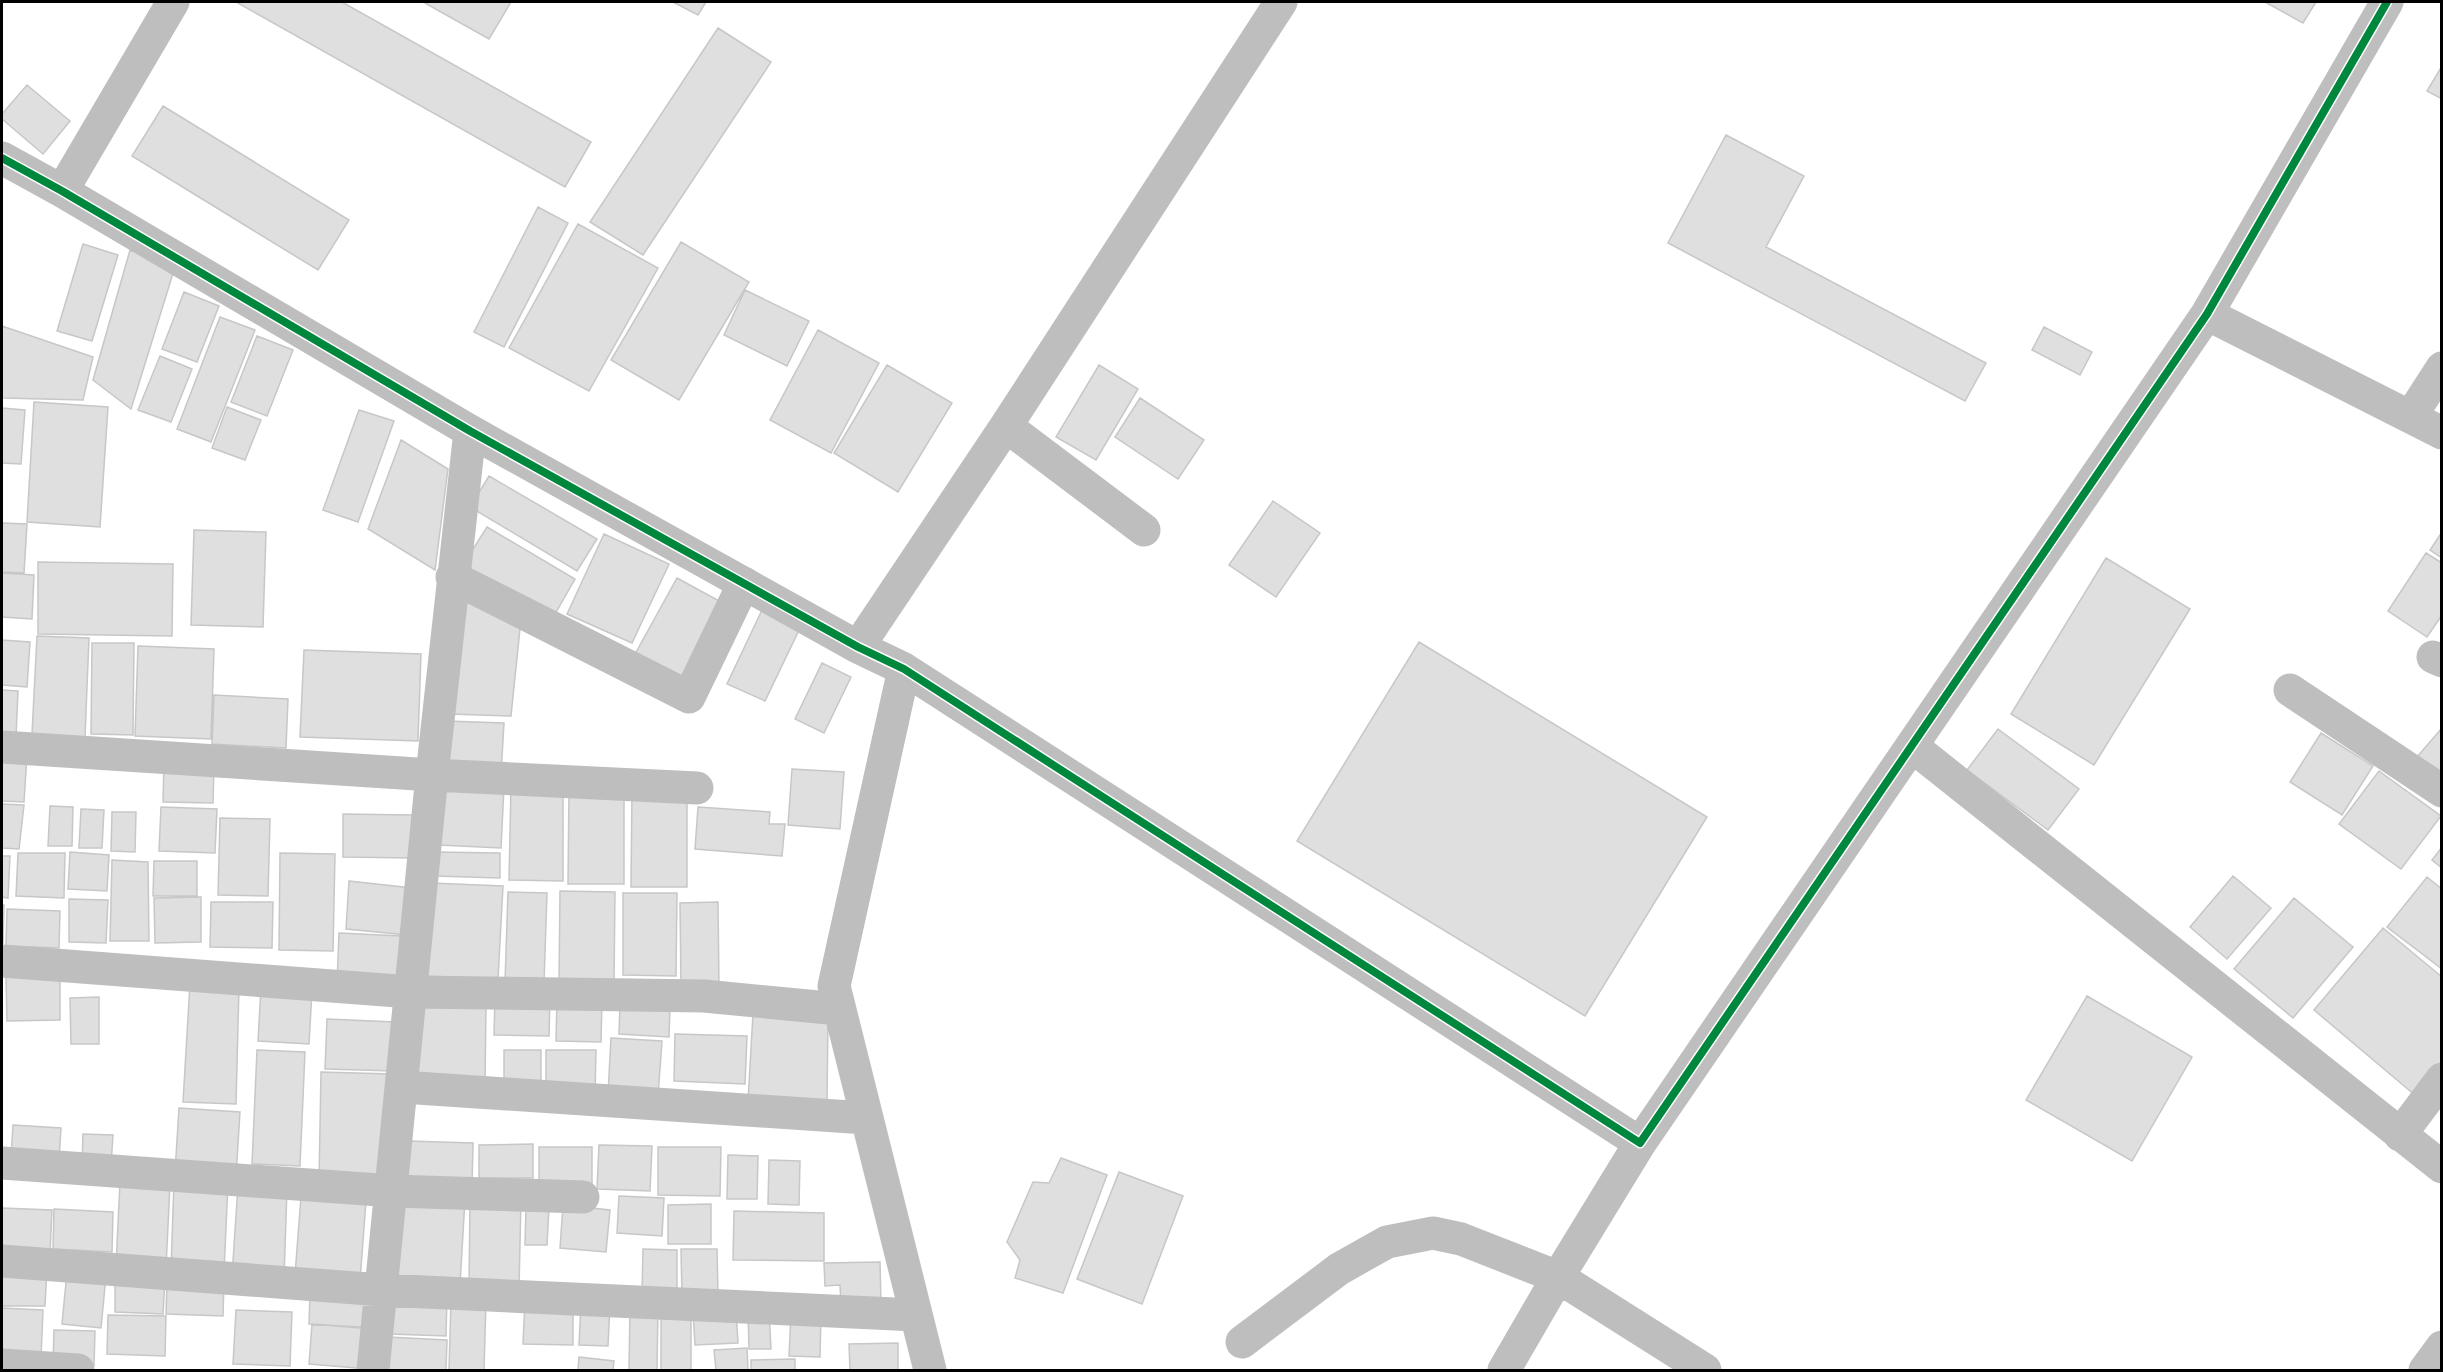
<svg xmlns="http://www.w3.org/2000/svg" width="2443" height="1372" font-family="Raleway,sans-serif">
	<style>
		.building { fill: #dfdfdf; stroke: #c7c7c7; stroke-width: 1.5 }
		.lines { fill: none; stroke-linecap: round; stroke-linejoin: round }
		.minor { stroke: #bebebe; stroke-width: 33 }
		.cycleway-casing { stroke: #fff; stroke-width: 11 }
		.cycleway { stroke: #00873e; stroke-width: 8 }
	</style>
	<rect width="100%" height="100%" fill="#fff"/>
	<!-- building -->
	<path class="building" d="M236,2H342L591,142L565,187Z
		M423,2H511L489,39Z
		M673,2H706L698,15Z
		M2265,2H2316L2303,23Z
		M718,28L771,62L643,255L590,222Z
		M2442,66V99L2427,91Z
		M27,85L70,121L43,154L2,119V114Z
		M163,106L349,220L318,270L132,156Z
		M1726,135L1804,176L1766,247L1986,363L1965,401L1668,243Z
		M538,207L568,223L504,347L474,332Z
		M578,224L658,268L589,391L509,348Z
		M681,242L749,282L679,400L611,360Z
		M83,244L118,255L92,341L57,331Z
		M130,250L175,267L131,409L93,380Z
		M745,290L809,321L787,366L724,335Z
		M184,292L219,306L197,362L162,349Z
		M220,317L255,330L211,442L177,429Z
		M2,326L93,357L83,400L2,398Z
		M2044,327L2092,352L2080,375L2032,350Z
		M818,330L879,363L831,453L770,420Z
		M257,336L293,350L267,416L231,402Z
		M160,356L192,369L171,422L138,410Z
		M887,365L952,403L898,492L834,453Z
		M1099,365L1138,389L1096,460L1056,437Z
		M1140,398L1204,440L1178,479L1115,437Z
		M34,402L108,407L100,527L27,522Z
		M227,407L261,420L245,460L212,448Z
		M2,408L25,410L21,464L2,463Z
		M359,410L394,421L358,522L323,510Z
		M401,440L448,469L435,570L368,529Z
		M489,476L597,539L577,571L470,507Z
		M1273,501L1320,533L1276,597L1229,565Z
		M2,523L27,524L24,573L2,572Z
		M487,527L575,579L551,621L461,568Z
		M194,530L266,532L263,627L191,625Z
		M2442,532V558L2430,550Z
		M604,534L669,564L632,643L567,614Z
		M2426,553L2442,563V615L2427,637L2388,611Z
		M2106,558L2190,609L2094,765L2011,714Z
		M38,562L173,564L172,636L38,634Z
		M2,573L34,575L32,619L2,617Z
		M677,578L723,603L680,681L634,656Z
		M461,585L521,619L511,716L449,714Z
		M763,608L801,626L765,701L727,684Z
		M37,636L89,638L85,737L32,734Z
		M2,640L30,642L27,687L2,685Z
		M1419,642L1707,817L1585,1016L1297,841Z
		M92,643H134L133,735L91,734Z
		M138,646L214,649L211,739L135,736Z
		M304,650L421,654L418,741L300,737Z
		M822,663L851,677L824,733L795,719Z
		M2,690L18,691L16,736L2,735Z
		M214,695L288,699L286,748L212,744Z
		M446,721L504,723L501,774L444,772Z
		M2442,728V778L2417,757Z
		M1998,729L2079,789L2048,830L1967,770Z
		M2321,733L2373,766L2342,815L2290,782Z
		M2,752L27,755L24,802L2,801Z
		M164,762L214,766L213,803L163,802Z
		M792,769L844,772L840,829L788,825Z
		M2379,771L2441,816L2401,869L2339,824Z
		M440,785L504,787L501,848L439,845Z
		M511,787L563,788V881L509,880Z
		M569,788L624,790V884H568Z
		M632,791L687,795V887H631Z
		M2,804L24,805L19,849L2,848Z
		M50,806L73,807L72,846H48Z
		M161,807L217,809L215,853L159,851Z
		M698,807L770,812L769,824H785L782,856L695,849Z
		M81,809L104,810L102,848H79Z
		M112,812H136L135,852L111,851Z
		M343,814L412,815L411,858L343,857Z
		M220,818L270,819L268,896L218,895Z
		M2442,847V868L2432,860Z
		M70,852L109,855L107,891L68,889Z
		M434,852L500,853V878L434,876Z
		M18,853H65L64,898L16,896Z
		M280,853L335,854L333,951L279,950Z
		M2,856H10L8,898L2,897Z
		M112,860L148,862L149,941H110Z
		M154,861H197V896H153Z
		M2233,876L2271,908L2227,959L2190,927Z
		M2427,877L2442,889V969L2387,927Z
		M349,881L412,888L407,935L346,929Z
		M431,883L503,886L498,979L426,976Z
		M560,891L615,892L614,984H559Z
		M508,892L547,893L544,983L505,982Z
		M623,893H677L676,976L623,975Z
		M201,897V942L155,943L154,898Z
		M2294,898L2353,947L2293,1018L2234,969Z
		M69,899L108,900L106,943L69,942Z
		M211,902H273L272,948L210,947Z
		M718,902L719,986L681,987L680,903Z
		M2,905H4L3,943H2Z
		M7,909L60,911L59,948L6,946Z
		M2383,928L2442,977V1066L2416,1096L2314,1010Z
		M339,933L401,936L399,985L337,983Z
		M60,976V1020L7,1021L6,977Z
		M190,984L239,987L236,1104L183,1102Z
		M261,988L312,991L309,1044L258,1041Z
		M495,996L550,997L549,1036L494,1035Z
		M2087,996L2192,1057L2132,1161L2026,1100Z
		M99,997V1044H71L70,998Z
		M557,999L602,1000L601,1042L556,1041Z
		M416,1004L486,1005L485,1085L415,1083Z
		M620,1004L670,1007L669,1037L619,1034Z
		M753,1014H828L827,1107L748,1101Z
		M327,1019L395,1022L393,1071L325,1069Z
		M675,1034L747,1036L745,1084L674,1081Z
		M611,1038L662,1041L658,1096L608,1094Z
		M257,1050L305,1052L300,1166L252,1164Z
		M504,1050H541V1086L504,1085Z
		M546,1050H596L595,1095H546Z
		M321,1072L391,1074L388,1182L319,1181Z
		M179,1108L240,1112L236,1176L175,1172Z
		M13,1125L61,1128L59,1160L11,1157Z
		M83,1134L113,1135L111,1165H82Z
		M408,1141L473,1143L472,1186H407Z
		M533,1144V1178H479V1145Z
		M599,1145L652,1146L650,1191L597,1189Z
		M539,1147H592V1184H539Z
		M658,1147H721L720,1196L658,1195Z
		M728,1155L758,1156L757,1199H727Z
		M1061,1158L1107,1175L1063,1293L1015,1278L1020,1260L1007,1242L1033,1182L1049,1183Z
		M769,1160L800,1161L799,1205L768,1204Z
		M1119,1172L1183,1196L1142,1304L1077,1279Z
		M174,1181L228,1183L224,1272L171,1270Z
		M120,1182L170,1184L166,1268L116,1266Z
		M238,1186L287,1189L284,1278L232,1276Z
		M402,1195L465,1199L460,1285L397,1282Z
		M619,1196L664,1198L662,1236L617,1233Z
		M301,1197L366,1201L360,1281L295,1275Z
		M470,1198L521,1199L519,1289H469Z
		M711,1204V1244H668V1205Z
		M563,1205L610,1210L606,1252L560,1248Z
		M526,1207H549L547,1245H525Z
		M2,1208L52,1210L50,1253L2,1251Z
		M54,1209L113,1212L112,1252L53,1249Z
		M734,1211L824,1213V1261L733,1260Z
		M643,1249L677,1250V1294H642Z
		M681,1249H717L718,1294L682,1295Z
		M880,1262L881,1305H841L840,1285L825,1286L824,1263Z
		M2,1267L47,1268L45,1306H2Z
		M67,1272L106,1276L101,1328L62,1324Z
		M115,1278L165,1280L163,1314L115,1312Z
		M167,1282H224L223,1316L166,1314Z
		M393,1293L447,1296L446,1336L390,1334Z
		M310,1294L376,1298L375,1328L309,1324Z
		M451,1300L486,1301L484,1370H449Z
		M525,1301L573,1302V1345L523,1344Z
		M581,1303L610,1305L608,1346L579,1345Z
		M630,1306L658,1307L657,1370H629Z
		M2,1308L43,1310L41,1358L2,1356Z
		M661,1309L691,1310V1370H661Z
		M236,1310L292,1312L290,1366L233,1364Z
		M736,1310L738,1343L695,1345L693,1312Z
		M769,1311L771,1349H749L748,1312Z
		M791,1314L821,1315L820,1357L789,1356Z
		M108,1315L166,1316L165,1356L107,1354Z
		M312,1324L372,1329L368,1369L309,1364Z
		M54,1330L95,1331L94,1366L53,1364Z
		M388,1337L447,1340L446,1370H387Z
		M898,1343V1370H850L849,1344Z
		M747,1348L748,1370H716L714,1350Z
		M579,1357L614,1361L613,1370H578Z
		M795,1359V1370H751V1360Z"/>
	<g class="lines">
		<!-- minor -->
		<path class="minor" d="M2,158L62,191L470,431L858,647L904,669L1640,1143
			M62,191L173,2
			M2207,314L2442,433
			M2411,416L2442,368
			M1006,426L1144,530
			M452,577L689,697L744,583
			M858,647L1006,426L1281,2
			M2433,657L2442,661
			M904,669L834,986L930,1370
			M2290,690L2442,791
			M2,747L432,775L697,788
			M1913,747L2442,1167
			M2,961L411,992L704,996L839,1009
			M402,1087L866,1118
			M2400,1135L2442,1079
			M2,1163L393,1191L583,1197
			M2,1261L382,1290L916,1315
			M1242,1342L1339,1269L1387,1242L1433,1233L1461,1239L1558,1277L1705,1370
			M2,1365L78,1370
			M373,1370L432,775L470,431
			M1504,1370L1558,1277L1640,1143L2207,314L2387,2
			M2425,1370L2442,1347"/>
		<defs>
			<path id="cycleway" d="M2,158L62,191L470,431L858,647L904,669L1640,1143L2207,314L2387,2"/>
		</defs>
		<!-- cycleway casing -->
		<use href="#cycleway" class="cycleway-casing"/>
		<!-- cycleway -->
		<use href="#cycleway" class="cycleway"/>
	</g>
	<!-- border -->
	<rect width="2443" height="1372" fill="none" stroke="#000000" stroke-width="6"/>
</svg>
